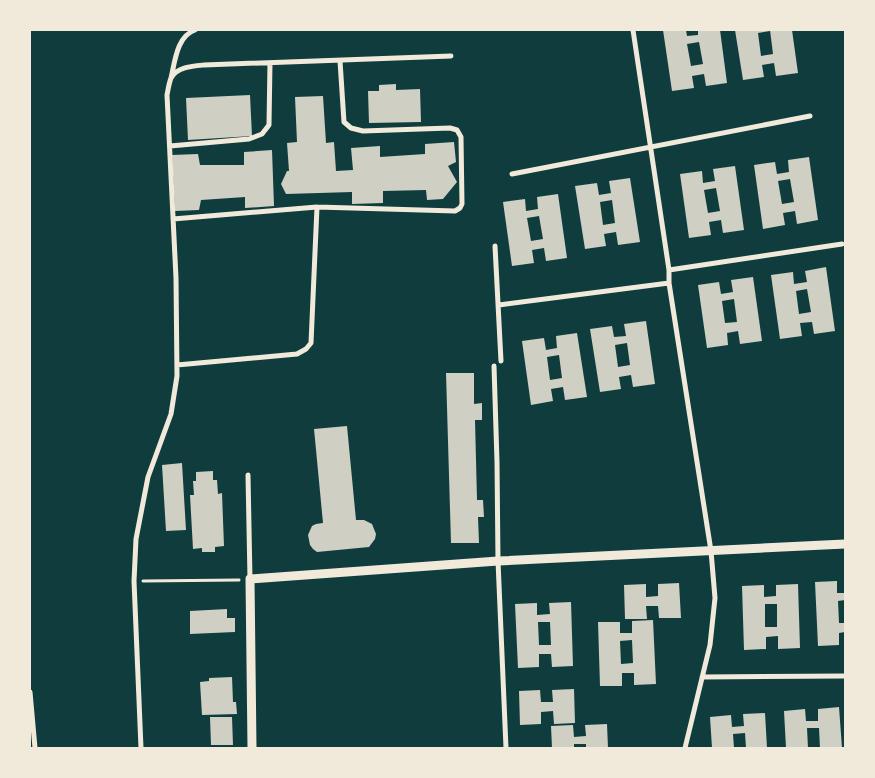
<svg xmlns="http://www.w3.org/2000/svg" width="875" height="778" font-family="'Alegreya Sans',sans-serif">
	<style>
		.building { fill: #cfcfc3; fill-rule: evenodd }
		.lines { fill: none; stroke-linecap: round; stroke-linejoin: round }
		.path { stroke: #f1e9da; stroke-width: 3 }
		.minor { stroke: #f1e9da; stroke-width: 5 }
		.tertiary { stroke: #f1e9da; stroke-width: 9 }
	</style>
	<rect width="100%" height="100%" fill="#0f3d3e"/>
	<!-- building -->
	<path class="building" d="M663,30H686L687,36L698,35V30H720L727,83L706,86L704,74L692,76L694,88L672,91ZM699,42L703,64L691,66L687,44Z
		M735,30H769L770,31L758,33L761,56L773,54L770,30H792L798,73L776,76L774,63L762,65L764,77L743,80Z
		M396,84V90L420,89L421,122L369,123L368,91H379V85Z
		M250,95L252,136L188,140L186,98Z
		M323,96L326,143L334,142L336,171L353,170L351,148L380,146V157L425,154V144L454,142L456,162L448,166L457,182L443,199L427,200L426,190L383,191V203L352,204V192L286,194L281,184L287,171H289L287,143L297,142L295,97Z
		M272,150L274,206L245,208V197L201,200L199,210L175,211L172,155L198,154L200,165H244V152Z
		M809,157L818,220L797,224L795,211L783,213L785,225L763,229L754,165L775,162L777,174L789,172L788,160ZM790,179L794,202L782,204L778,181Z
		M735,166L744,230L723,233L721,220L709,222L711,235L689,238L680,174L702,171L703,183L715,181L713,169ZM716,188L720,211L708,213L704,190Z
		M630,178L640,242L618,245L616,232L604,234L606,246L585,249L575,186L597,183L599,195L611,193L609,181ZM612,200L615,223L603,225L600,202Z
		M558,194L567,258L546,261L544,248L532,250L534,263L512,266L503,202L525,199L526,211L538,209L537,197ZM539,216L543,239L531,241L527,218Z
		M826,267L835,331L814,334L812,322L800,323L802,336L780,339L771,275L793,272L794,284L807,282L805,271ZM807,289L811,312L799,314L796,291Z
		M753,277L762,341L740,344L738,331L727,333L728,345L707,348L698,285L719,282L721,294L733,292L731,280ZM734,299L737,322L725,323L722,301Z
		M646,321L655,384L633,387L631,375L619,377L621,389L600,392L590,329L612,326L614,337L626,336L624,324ZM627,343L630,365L618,367L615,345Z
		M577,333L587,397L565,400L563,387L551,389L553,401L531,405L522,341L544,338L546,350L557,348L556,336ZM559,355L562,378L550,380L547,357Z
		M446,373H474V404L482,403V420H475L477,500H483L484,517H478L479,543H451Z
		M347,426L356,520H364L372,524L376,534L375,539L369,547L317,552L313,549L310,545L308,535L312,526L316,524L323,523L314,429Z
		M182,463L186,530L166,531L162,465Z
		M213,471V480H217L218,494L222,493L224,546L215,547V552H202V548L193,549L190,495H194L193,481H196V472Z
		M837,581V593H845V600L838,601L839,623H845V632L839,633V645L818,646L815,582Z
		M679,583L681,618H659L658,606H646L647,619H625L624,585L646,584V597L658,596V584Z
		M798,584L800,648L778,649V636L766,637V649L744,650L742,586L764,585V597L776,596V585ZM765,604H777V627H765Z
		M571,602L573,666L552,667L551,654H539V667L518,668L515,604L537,603V615L550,614L549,603ZM538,622H550L551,645H539Z
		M227,609V618H235V632L190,634V611Z
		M653,620L656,684L634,685V673H622V686H600L598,622H620V633H632V621ZM632,640L633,663L621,664L620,641Z
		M232,677L233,702H236L237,714L202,715L200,682L209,681V678Z
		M574,689L575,723L554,724L553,711L541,712V724L520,725L519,691L540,690L541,702H553L552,690Z
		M839,707L842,748H820L819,728H807L808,748H786L784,711L805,709L806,721H818V709Z
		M765,713L767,748H746L745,733L733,734L734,748H712L710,717L731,715L732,727L744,726L743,714Z
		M210,717H232L233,745H211Z
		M607,724L608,748H586V744H574V748H552L551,726L573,725L574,737L586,736L585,725Z"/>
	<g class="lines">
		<!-- path -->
		<path class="path" d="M143,581L239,580"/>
		<!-- minor -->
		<path class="minor" d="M633,30L669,270V283L711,551L715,598L710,645L685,748
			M171,78C175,61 177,36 195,30
			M170,146L249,139L262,134L269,125L270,63
			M512,174L810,116
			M173,219L317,207L455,211L460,208L462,204L461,137L457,130L450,128L363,131L351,128L344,122L340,61
			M495,246L501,361
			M669,270L842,244
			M499,305L669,283
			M177,365L297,354L306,349L311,343L317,207
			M494,366L497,462L498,561L506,748
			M248,475L250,579
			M702,677L845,676
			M30,692L35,748
			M141,748L134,581L136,539L148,477L171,414L177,376L176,278L167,95C168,90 169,83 171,78C177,67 193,66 204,65L451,56"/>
		<!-- tertiary -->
		<path class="tertiary" d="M252,748L250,579L498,561L845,544"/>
	</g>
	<!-- border -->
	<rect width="875" height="778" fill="none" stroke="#f1e9da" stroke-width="62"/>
</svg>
